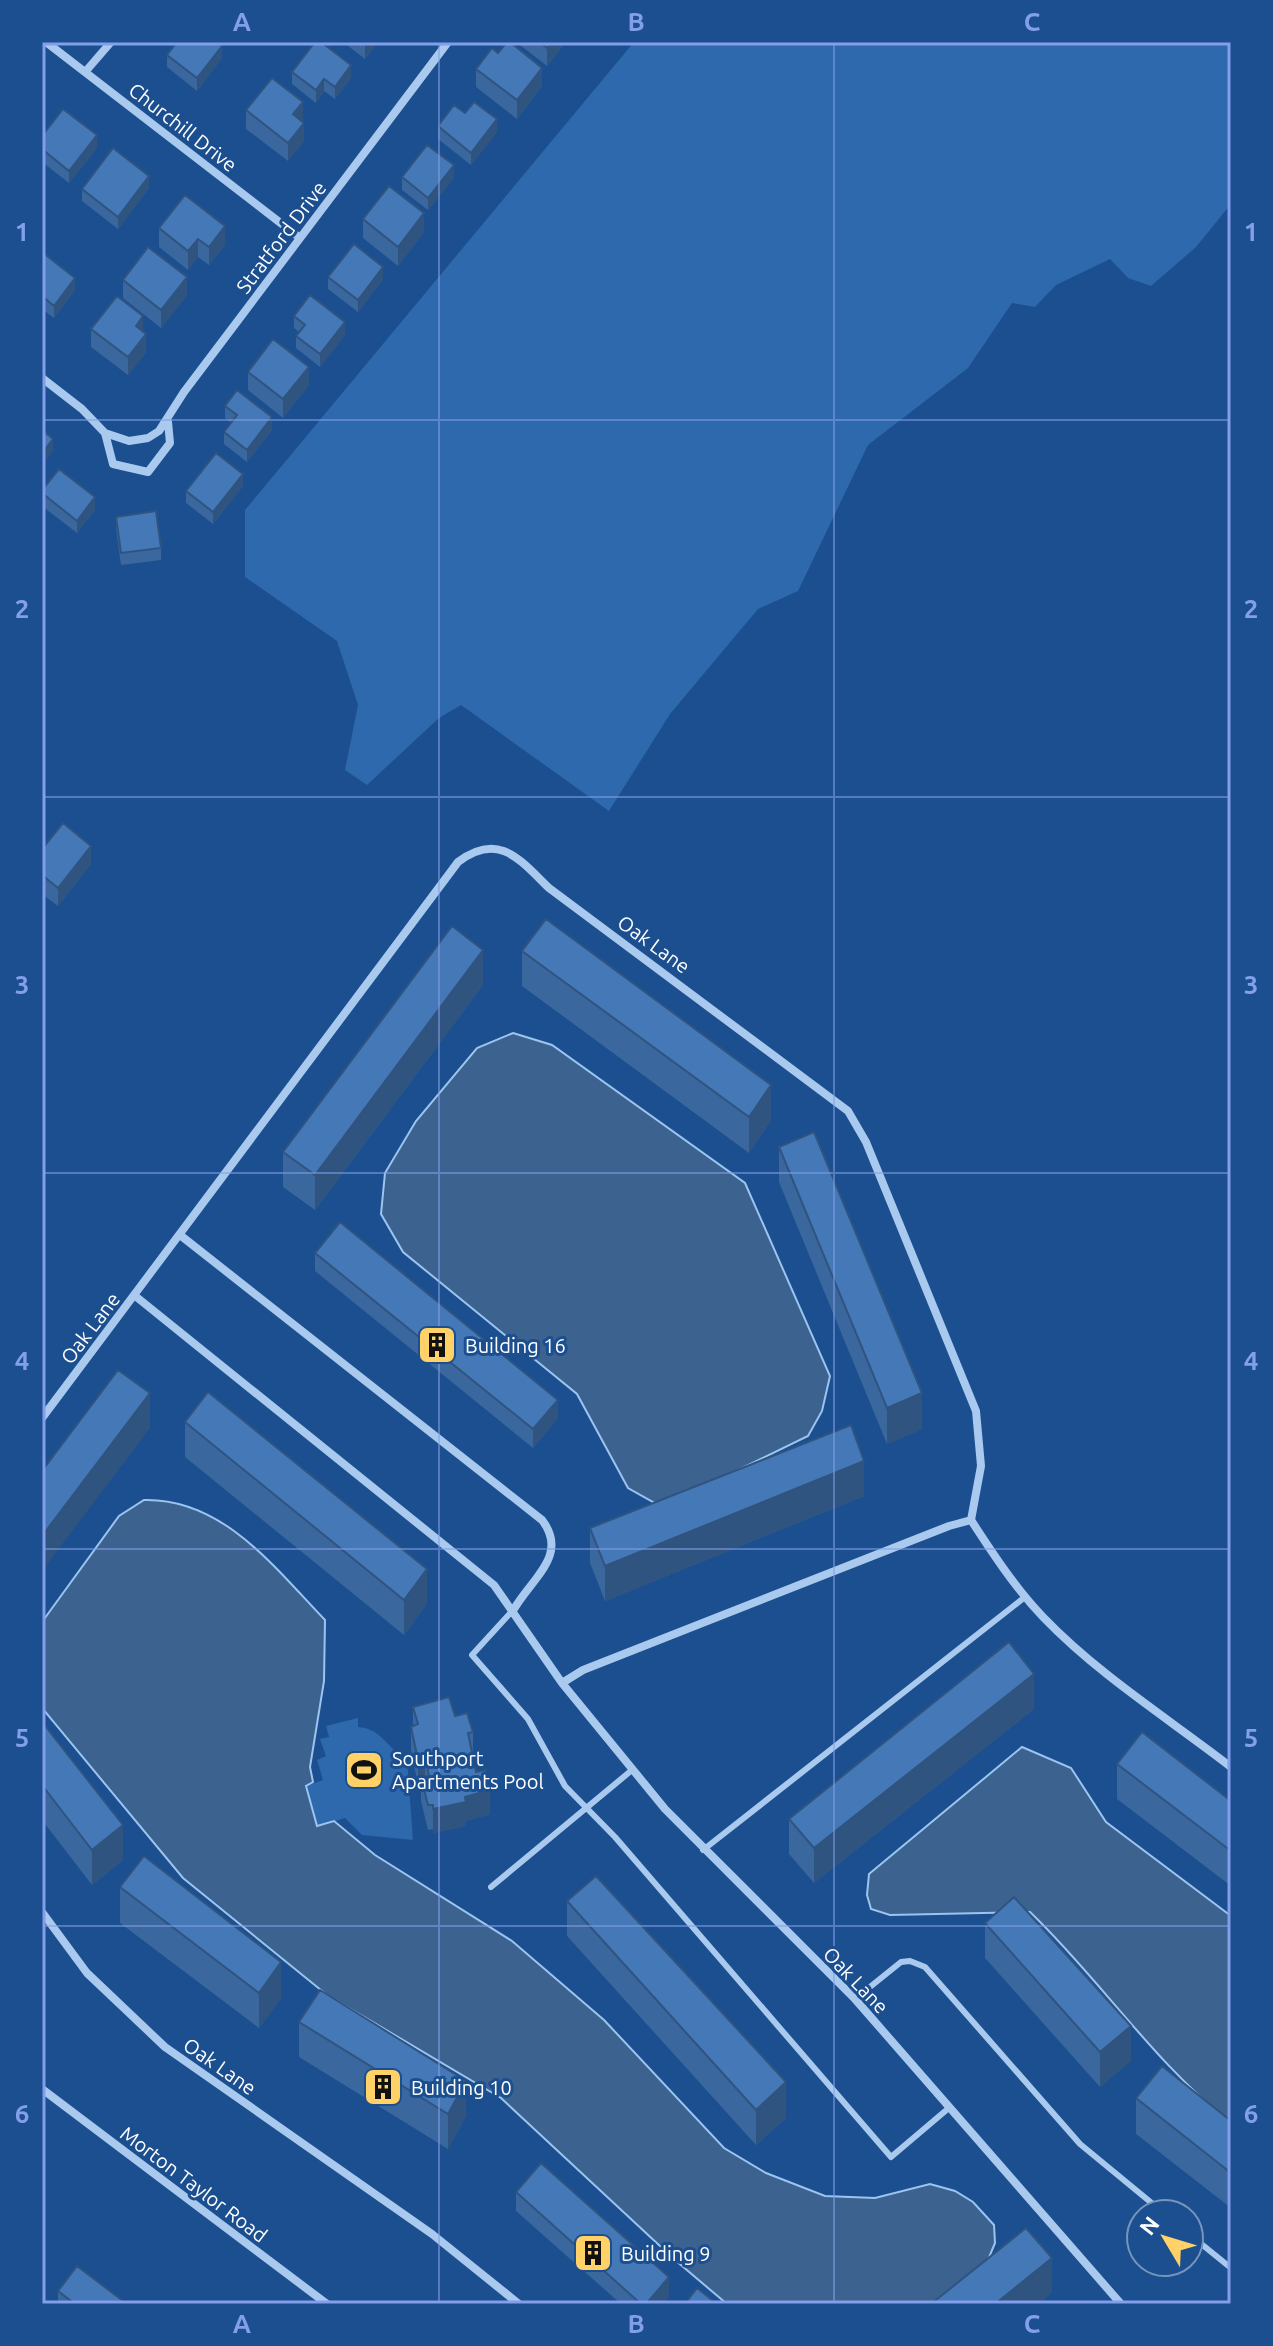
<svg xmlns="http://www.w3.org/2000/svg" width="1273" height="2346" font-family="Ubuntu,sans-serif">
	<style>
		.green { fill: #2e69ad }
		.water { fill: #3c6290; stroke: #9cc4f0; stroke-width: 2 }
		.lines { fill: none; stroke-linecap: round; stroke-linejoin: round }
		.service { stroke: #a9c9ee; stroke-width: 6 }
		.minor { stroke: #a9c9ee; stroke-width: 8 }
		.wall { fill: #3a679d }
		.shaded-wall { fill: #305480 }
		.building { fill: #4478b7; stroke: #305480; stroke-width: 2 }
		.grid { fill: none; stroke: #839eea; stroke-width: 2; stroke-opacity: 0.55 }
		.labels { text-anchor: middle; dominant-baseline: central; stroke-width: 6; stroke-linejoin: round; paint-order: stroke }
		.street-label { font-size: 20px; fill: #fff; stroke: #1b4f8f }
		.poi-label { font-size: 20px; fill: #fff; stroke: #1b4f8f; text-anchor: start }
		.neatline { fill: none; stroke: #839eea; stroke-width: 3 }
		.grid-label { font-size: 26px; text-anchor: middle; font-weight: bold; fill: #839eea }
	</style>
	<rect width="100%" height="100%" fill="#1b4f8f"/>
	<!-- green -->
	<path class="green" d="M634,42H1231V204L1196,247L1151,286L1128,278L1110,259L1056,285L1035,307L1012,303L968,368L868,445L798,591L758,609L670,714L609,811L461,705L439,718L367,785L345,770L358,705L337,641L245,577V510Z
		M358,1718V1727C384,1729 387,1750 407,1759L413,1840L362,1835L345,1818L317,1827L306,1786L323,1780L317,1760L326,1756L320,1739L329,1737L326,1726Z"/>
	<!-- water -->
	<path class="water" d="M513,1033L552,1045L745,1183L830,1376L822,1411L808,1436L662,1507L628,1488L577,1394L403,1252L381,1214L385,1173L416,1121L477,1048Z
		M144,1500C223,1498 275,1568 325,1620L324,1681L310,1767L313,1782L306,1786L317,1826L334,1821L375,1855L512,1941L604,2020L724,2148L766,2173L825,2196L875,2198L930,2184L955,2191L973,2202L994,2225L995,2243L988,2260L933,2304H727L675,2260L501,2098L327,1995L183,1878L42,1708V1622L119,1516Z
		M1022,1747L1071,1768L1106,1822L1231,1916V2123C1155,2064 1100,1979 1030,1912L890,1915L871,1909L867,1895L869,1874Z"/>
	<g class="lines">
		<!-- service -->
		<path class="service" d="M514,1609L472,1655L528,1719L565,1786L615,1837L891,2157L950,2107
			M703,1850L1025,1597
			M491,1887L632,1770
			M855,1999L901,1962L910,1961L925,1967L1080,2144L1165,2214
			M1189,2234L1231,2268"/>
		<!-- minor -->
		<path class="minor" d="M46,42L300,238
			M86,71L111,42
			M42,378L82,409L105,433L129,441L148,438L159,431L184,392L448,42
			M105,433L113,464L148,472L170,443L168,422
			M180,1235L542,1520C569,1555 532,1578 514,1609
			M134,1295L494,1585L562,1683L665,1809L855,1999L1121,2304
			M42,1418L458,862C499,831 520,860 549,888L848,1111L866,1142L976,1411L981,1466L971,1520C993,1554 1016,1589 1044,1618C1099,1675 1169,1719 1231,1767
			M562,1683L583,1670L949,1526L971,1520
			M42,1912L87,1973L165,2047L432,2234L519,2304
			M42,2089L327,2304"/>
	</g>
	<!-- wall -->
	<path class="wall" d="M343,42H378L365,59Z
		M516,42H566L547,66Z
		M498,53L542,86L517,119L476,87V69Z
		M167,55L222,58L197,91L167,67Z
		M292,72L351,78L335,99L324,91L316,103L292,84Z
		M246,110L303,120L304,141L288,161L246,129Z
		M465,113L497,132L471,165L438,139V126Z
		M42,136L97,148L69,183L42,162Z
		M402,177L454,178L428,210L402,190Z
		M149,188L118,229L82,201V189Z
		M363,219L424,232L398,266L363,238Z
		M159,228L225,245L209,265L198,257L188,270L159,247Z
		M42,252L75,290L54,318L42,309Z
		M328,277L383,279L358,312L328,289Z
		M123,280L187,295L161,328L123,298Z
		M294,316L345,335L320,367L296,348V336L299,332L294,328Z
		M91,329L143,332L146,352L128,375L91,347Z
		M248,372L309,385L283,418L248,390Z
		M225,406L272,430L247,462L224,444V432L231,423L225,418Z
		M243,486L213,524L186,503V491Z
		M42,490L95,510L77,533L42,506Z
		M116,517L161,548V560L121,565L116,529Z
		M42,849L91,864L58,906L42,894Z
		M522,951L771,1120L749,1153L522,986Z
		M483,985L315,1210L283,1187V1152Z
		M779,1147L922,1429L887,1444L779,1182Z
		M315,1253L558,1418L533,1448L315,1271Z
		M185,1422L427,1604L404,1635L185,1457Z
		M864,1496L605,1601L590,1563V1528Z
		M413,1707L455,1716L473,1732V1756L476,1772L490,1814L466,1821V1826L433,1833V1829L428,1830L421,1801V1782L418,1784L411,1751V1727L413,1726Z
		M1034,1709L814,1883L789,1854V1819Z
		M42,1722L123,1860L92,1885L42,1820Z
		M1117,1764L1231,1801V1886L1117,1799Z
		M120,1887L281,1998L259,2028L120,1923Z
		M567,1901L786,2118L756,2145L567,1936Z
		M985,1923L1131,2061L1100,2087L985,1958Z
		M299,2022L466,2116L448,2149L299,2057Z
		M1136,2098L1231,2121V2208L1136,2134Z
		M516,2192L669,2296L662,2304H621L516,2211Z
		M58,2291L127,2304H58Z"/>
	<!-- shaded-wall -->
	<path class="shaded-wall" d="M365,42H378L365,59Z
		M552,42H566L547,66V48Z
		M222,46V58L197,91V78Z
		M351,65V78L335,99V87Z
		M542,68V86L517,119V100Z
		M324,79V91L316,103V90Z
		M303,102V120L293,133V114Z
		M497,119V132L471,165V153Z
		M304,123V141L288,161V143Z
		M97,135V148L69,183V171Z
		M454,165V178L428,210V198Z
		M149,176V188L118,229V217Z
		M424,213V232L398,266V247Z
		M225,226V245L209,265V247Z
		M198,239V257L188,270V251Z
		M383,267V279L358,312V300Z
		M187,277V295L161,328V310Z
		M75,278V290L54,318V306Z
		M143,316V335L136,326Z
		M345,322V335L320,367V354Z
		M146,334V352L128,375V357Z
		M309,367V385L283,418V399Z
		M272,417V430L247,462V450Z
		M53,439V451L42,465V453Z
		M243,474V486L213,524V512Z
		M95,497V510L77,533V521Z
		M91,846V864L58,906V888Z
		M483,950V985L315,1210V1175Z
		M771,1085V1120L749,1153V1117Z
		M150,1393V1428L42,1571V1536Z
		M922,1393V1429L887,1444V1408Z
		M558,1400V1418L533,1448V1429Z
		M864,1461V1496L605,1601V1566Z
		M427,1569V1604L404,1635V1600Z
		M1034,1674V1709L814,1883V1848Z
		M425,1756V1780L421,1777V1782L418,1784V1760Z
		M490,1790V1814L466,1821V1826L433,1833V1809L465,1797Z
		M123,1825V1860L92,1885V1850Z
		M281,1962V1998L259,2028V1993Z
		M1131,2026V2061L1100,2087V2052Z
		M466,2081V2116L448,2149V2114Z
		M786,2082V2118L756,2145V2110Z
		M1052,2258V2293L1039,2304H995Z
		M669,2277V2296L662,2304H646Z"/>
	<!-- building -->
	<path class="building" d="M177,42H217L222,46L197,78L167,55Z
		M315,42H321L351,65L335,87L324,79L316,90L292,72Z
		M507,42H510L542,68L517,100L476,69L492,48L498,53Z
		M540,42H552L547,48Z
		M272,78L303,102L293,114L304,123L288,143L246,110Z
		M474,102L497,119L471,153L438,126L454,105L465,113Z
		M63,109L97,135L69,171L42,149V136Z
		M427,145L454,165L428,198L402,177Z
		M113,148L149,176L118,217L82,189Z
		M389,186L424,213L398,247L363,219Z
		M185,195L225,226L209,247L198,239L188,251L159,228Z
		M354,244L383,267L358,300L328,277Z
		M148,247L187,277L161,310L123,280Z
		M42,252L75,278L54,306L42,296Z
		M310,295L345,322L320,354L296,336L305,325L294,316Z
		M117,296L143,316L136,326L146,334L128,357L91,329Z
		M273,339L309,367L283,399L248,372Z
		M237,390L272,417L247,450L224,432L237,415L225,406Z
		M42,430L53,439L42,453Z
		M216,453L243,474L213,512L186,491Z
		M59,469L95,497L77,521L42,493V490Z
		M156,511L161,548L121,553L116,517Z
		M63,823L91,846L58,888L42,875V849Z
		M546,919L771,1085L749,1117L522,951Z
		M452,926L483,950L315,1175L283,1152Z
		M814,1132L922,1393L887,1408L779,1147Z
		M340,1222L558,1400L533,1429L315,1253Z
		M118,1370L150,1393L42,1536V1471Z
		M208,1392L427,1569L404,1600L185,1422Z
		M851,1425L864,1461L605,1566L590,1528Z
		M1009,1642L1034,1674L814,1848L789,1819Z
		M449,1697L455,1716L467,1713L473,1732L468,1733L476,1772L486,1770L490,1790L465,1797L466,1802L433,1809V1805H428L421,1777L429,1776L425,1756L418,1760L411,1727L418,1724L413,1707Z
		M42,1722L123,1825L92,1850L42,1785Z
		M1142,1732L1231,1801V1851L1117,1764Z
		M144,1856L281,1962L259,1993L120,1887Z
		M596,1876L786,2082L756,2110L567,1901Z
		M1014,1897L1131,2026L1100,2052L985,1923Z
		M320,1990L466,2081L448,2114L299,2022Z
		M1162,2066L1231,2121V2173L1136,2098Z
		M541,2163L669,2277L646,2304H641L516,2192Z
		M1026,2228L1052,2258L995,2304H931Z
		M77,2266L127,2304H75L58,2291Z
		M697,2288L717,2304H685Z"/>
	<!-- grid -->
	<path class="grid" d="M439,42V2304M834,42V2304M42,420H1231M42,797H1231M42,1173H1231M42,1549H1231M42,1926H1231"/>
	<!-- icons -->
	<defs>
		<symbol id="building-square" viewBox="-11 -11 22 22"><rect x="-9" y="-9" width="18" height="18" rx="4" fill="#ffd166" stroke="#1b4f8f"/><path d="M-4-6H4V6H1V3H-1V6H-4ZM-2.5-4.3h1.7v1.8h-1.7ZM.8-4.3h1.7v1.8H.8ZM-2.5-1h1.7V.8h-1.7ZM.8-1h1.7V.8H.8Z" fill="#111"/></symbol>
		<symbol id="stadium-square" viewBox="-11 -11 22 22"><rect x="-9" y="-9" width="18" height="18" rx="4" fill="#ffd166" stroke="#1b4f8f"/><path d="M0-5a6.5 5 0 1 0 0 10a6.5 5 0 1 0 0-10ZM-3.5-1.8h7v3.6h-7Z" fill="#111"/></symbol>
	</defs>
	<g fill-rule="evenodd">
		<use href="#building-square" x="415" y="1323" width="44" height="44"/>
		<use href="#stadium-square" x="342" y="1748" width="44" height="44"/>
		<use href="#building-square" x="361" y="2065" width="44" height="44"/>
		<use href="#building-square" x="571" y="2231" width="44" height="44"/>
	</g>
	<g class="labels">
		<!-- street labels -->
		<g class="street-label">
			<text transform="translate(183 127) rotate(38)">Churchill Drive</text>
			<text transform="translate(281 237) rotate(-53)">Stratford Drive</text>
			<text transform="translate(654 944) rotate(36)">Oak Lane</text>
			<text transform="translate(90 1328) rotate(-53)">Oak Lane</text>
			<text transform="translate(856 1980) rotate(46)">Oak Lane</text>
			<text transform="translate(220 2066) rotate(35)">Oak Lane</text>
			<text transform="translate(194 2184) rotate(37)">Morton Taylor Road</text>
		</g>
		<!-- poi labels -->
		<g class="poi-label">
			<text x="465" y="1345">Building 16</text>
			<text x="392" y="1758">Southport<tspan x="392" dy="23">Apartments Pool</tspan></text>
			<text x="411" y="2087">Building 10</text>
			<text x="621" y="2253">Building 9</text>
		</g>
	</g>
	<!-- border -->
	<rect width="1273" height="2346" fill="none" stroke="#1b4f8f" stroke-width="88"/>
	<!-- north arrow -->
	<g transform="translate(1165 2238) rotate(308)"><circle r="38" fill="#1b4f8f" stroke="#7695bc" stroke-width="2"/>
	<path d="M0-6L14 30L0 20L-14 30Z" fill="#ffd166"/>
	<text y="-12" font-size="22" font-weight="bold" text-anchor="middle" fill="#ffffff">N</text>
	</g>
	<rect x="44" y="44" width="1185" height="2258" class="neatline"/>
	<g class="grid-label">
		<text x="242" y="31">A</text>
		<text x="636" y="31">B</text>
		<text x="1032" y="31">C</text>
		<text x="22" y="241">1</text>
		<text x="1251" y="241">1</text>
		<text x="22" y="618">2</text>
		<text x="1251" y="618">2</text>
		<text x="22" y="994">3</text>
		<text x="1251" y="994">3</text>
		<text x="22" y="1370">4</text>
		<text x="1251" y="1370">4</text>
		<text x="22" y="1747">5</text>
		<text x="1251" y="1747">5</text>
		<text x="22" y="2123">6</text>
		<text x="1251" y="2123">6</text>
		<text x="242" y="2333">A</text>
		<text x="636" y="2333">B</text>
		<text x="1032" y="2333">C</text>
	</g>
</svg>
